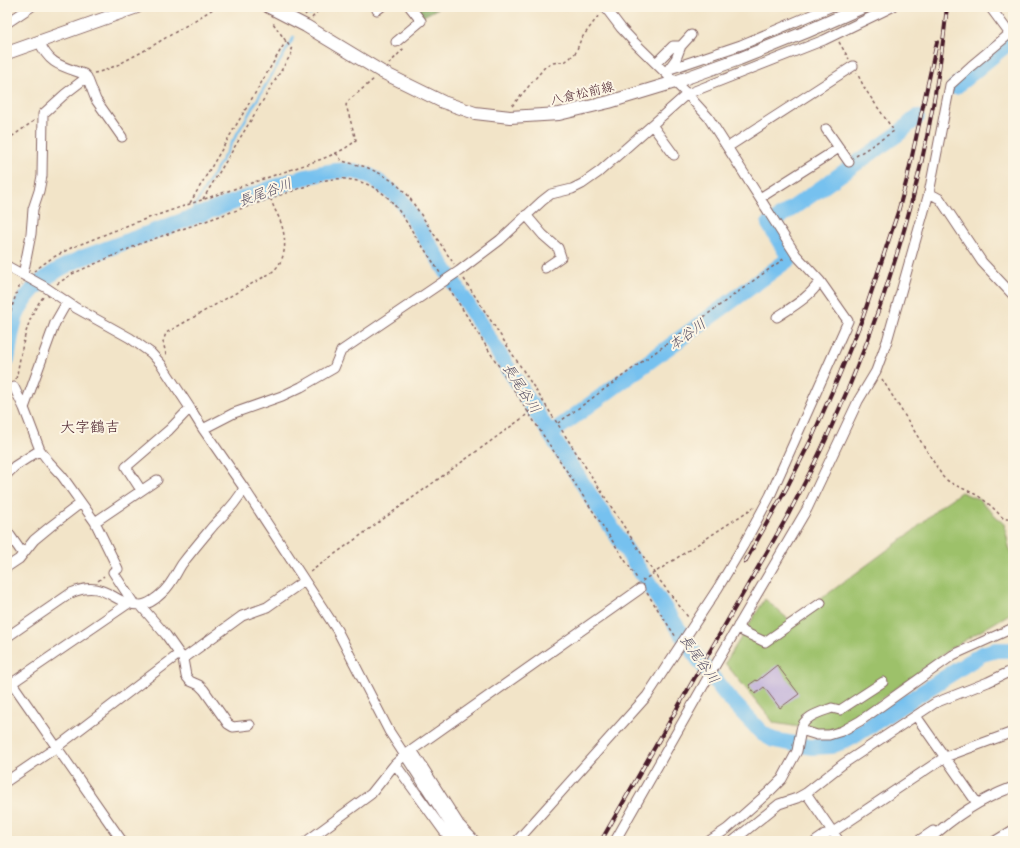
<svg xmlns="http://www.w3.org/2000/svg" width="1020" height="848" font-family="Delius,'Klee One',sans-serif">
	<style>
		.green { fill: #9dc16a; stroke: #74704a }
		.forest { fill: #7ea75e; stroke: #646344 }
		.lines { fill: none; stroke-linecap: round; stroke-linejoin: round }
		.stream { stroke: #76c1ef; stroke-width: 2.5 }
		.river { stroke: #76c1ef; stroke-width: 16 }
		.building { fill: #bcacd9 }
		.minor-casing { stroke: #856462; stroke-width: 11 }
		.major-casing { stroke: #856462; stroke-width: 14 }
		.path { stroke: #856462; stroke-width: 1.5; stroke-dasharray: 3 3; stroke-linecap: butt }
		.minor { stroke: #fff; stroke-width: 9 }
		.major { stroke: #fff; stroke-width: 12 }
		.rail-casing { stroke: #4a1f2b; stroke-width: 4 }
		.rail { stroke: #fcf5e5; stroke-width: 2.5; stroke-dasharray: 8; stroke-linecap: butt }
		.labels { text-anchor: middle; dominant-baseline: central; stroke-width: 4; stroke-linejoin: round; paint-order: stroke }
		.street-label { font-size: 13px; fill: #4a1f2b; stroke: #fcf5e5 }
		.water-label { font-size: 14px; font-style: italic; fill: #575066; stroke: #fcf5e5 }
		.quarter-label { font-size: 15px; fill: #4a1f2b; stroke: #fcf5e5 }
	</style>
	<rect width="100%" height="100%" fill="#fcf5e5"/>
	<filter id="ink" filterUnits="userSpaceOnUse"><feTurbulence type="fractalNoise" baseFrequency=".025" numOctaves="2"/><feDisplacementMap in="SourceGraphic" scale="8" xChannelSelector="R" yChannelSelector="G"/><feConvolveMatrix kernelMatrix="1 2 1 2 8 2 1 2 1" color-interpolation-filters="sRGB"/></filter>
	<filter id="wash" filterUnits="userSpaceOnUse"><feTurbulence type="fractalNoise" baseFrequency=".012" numOctaves="4" result="noise"/><feDisplacementMap in="SourceGraphic" scale="16" xChannelSelector="R" yChannelSelector="G"/><feGaussianBlur stdDeviation="0.9" result="paint"/><feColorMatrix in="noise" values="0 0 0 0 0 0 0 0 0 0 0 0 0 0 0 0 0 1.4 0 .05"/><feComposite in="paint" operator="in"/></filter>
	<g filter="url(#wash)">
		<rect width="100%" height="100%" fill="#f2e4c8"/>
		<!-- green -->
		<path class="green" d="M961,492L978,499L1004,524L1011,555L1013,557V612L950,649L852,721L832,730L812,729L774,723L725,663L765,599L788,619L806,610L913,531L942,505Z"/>
		<!-- forest -->
		<path class="forest" d="M414,7H440L422,17Z"/>
		<g class="lines">
			<!-- stream -->
			<path class="stream" d="M310,15L316,7
				M187,219L294,37"/>
			<!-- river -->
			<path class="river" d="M955,87L1013,39
				M777,219L898,134L917,117
				M7,359C10,345 11,330 16,316C28,286 54,270 82,258L291,181C318,174 351,162 376,180C385,186 393,193 401,200L550,434L696,656L727,696L763,734L774,740L811,747L831,746L851,738L982,654L996,650H1013
				M550,434L789,259L786,252L769,224L771,223"/>
		</g>
		<g id="blocks">
			<!-- building -->
			<path class="building" d="M777,665L799,694L780,708L764,687L755,694L749,685L756,680L757,681Z"/>
		</g>
	</g>
	<g filter="url(#ink)">
		<use href="#blocks" fill-opacity="0" stroke="#856462" stroke-width="1"/>
		<g class="lines">
			<defs>
				<path id="minor" d="M990,7L1010,34
					M377,10L381,7
					M7,23L31,7
					M1013,31L971,66L950,85L929,193L940,199L982,262L1013,295
					M39,41C49,65 62,66 84,74L87,77L96,100L122,137
					M396,42L421,21L410,7
					M656,63L673,46H681L691,35
					M668,70L676,59L681,46
					M664,71L741,45L830,7
					M652,125L674,155
					M826,129L849,162
					M728,147L853,66
					M760,198L839,148
					M526,215L543,235L558,248L561,257L545,268
					M7,266L45,287L76,308L130,338L151,353L161,364L190,408L203,429L244,488L337,630L389,731L453,829L463,841
					M23,275L31,234L33,209L39,191L42,176L43,114L65,94L87,77
					M777,317C792,307 810,297 820,281
					M14,387L24,408L40,450L49,462L62,476L95,522L118,569L113,572L134,604
					M24,408L55,323L67,302
					M203,429L234,413L282,396L301,387L334,368L341,351L459,271L500,240L542,201L551,194L572,189L582,184L599,172L687,94L824,40L892,7
					M7,474L15,466L40,450
					M141,490L126,467L169,430L190,408
					M95,522L157,480
					M7,531L23,554
					M7,567L19,559L34,540L51,526L81,503
					M141,606L166,635L183,659L186,676L190,681L199,685L204,690L228,724L233,727L250,725
					M738,626L744,632L765,642L821,603
					M7,637L71,593C106,578 112,605 140,605C148,605 158,597 163,592C172,584 176,573 182,564C192,551 203,538 213,526C224,514 237,503 244,488
					M183,659L242,616L267,607L304,581
					M7,679L12,683L122,841
					M12,683L129,603
					M916,716L977,803
					M801,730C803,716 821,712 832,708L840,710L883,682
					M412,750L459,824L475,841
					M395,764L451,841
					M7,781L57,747L179,654
					M806,793L839,841
					M833,832L945,757L1013,732
					M307,841L371,794L395,764L405,755L640,589
					M517,841L647,696L718,588L743,546L770,496L848,321L820,281L796,255L708,117L687,94L635,43L621,28L605,7
					M615,841L706,681L807,509L858,401L876,371L887,341L929,193
					M709,841L727,829L770,791L782,779L797,751L801,730L817,735H829L842,731L860,721L953,655L1013,628
					M733,841L779,804L797,798L806,793L843,764L935,703L988,682L1013,670
					M816,841L832,830
					M918,841L933,831
					M928,841C953,817 981,799 1013,787
					M995,841L1013,830"/>
				<path id="major" d="M269,7L306,26L382,72L443,102L475,113L510,117L559,114L609,102L675,82L739,59L806,32L863,7
					M7,53L137,7"/>
			</defs>
			<!-- minor casing -->
			<use href="#minor" class="minor-casing"/>
			<!-- major casing -->
			<use href="#major" class="major-casing"/>
			<!-- path -->
			<path class="path" d="M305,15L311,7
				M312,18L321,7
				M839,42L849,59
				M389,64L404,48
				M94,73C111,70 126,60 142,52C167,37 191,23 216,7
				M512,106L545,67L553,63L566,61L570,58L576,52L581,39L599,15
				M7,140L35,120
				M336,153L342,161L366,167L381,174L394,182L407,194L454,264
				M856,156L894,131L865,89L857,73
				M203,199L293,51L273,23L274,21
				M190,203L286,41
				M34,271L52,258L71,248L131,224L322,159C334,154 347,149 356,140L346,105L348,101L374,79
				M464,279L654,573L688,617
				M57,284L72,274L142,243L318,182C343,174 373,181 391,201C400,211 407,223 414,234C423,247 432,260 440,273
				M449,288L528,412L638,580
				M7,323L18,288L22,284
				M165,354H166L163,342L166,333L269,274C288,262 287,239 280,220C277,213 273,207 271,199
				M16,379C22,351 25,318 44,296
				M882,379L943,477C955,488 969,489 981,498C990,504 997,512 1004,519H1012
				M7,412L10,402
				M558,423L786,257
				M310,572L524,417L530,411L544,401
				M98,581L104,576
				M642,581L754,507
				M647,593L676,637"/>
			<!-- minor -->
			<use href="#minor" class="minor"/>
			<!-- major -->
			<use href="#major" class="major"/>
			<defs>
				<path id="rail" d="M745,562L786,489L811,440L838,378L863,317L898,212L907,179L937,42
					M601,841L787,517C802,488 817,460 830,430C891,297 932,153 947,7"/>
			</defs>
			<!-- rail casing -->
			<use href="#rail" class="rail-casing"/>
			<!-- rail -->
			<use href="#rail" class="rail"/>
		</g>
	</g>
	<g class="labels">
		<!-- street labels -->
		<g class="street-label">
			<text transform="translate(582 93) rotate(-13)">八倉松前線</text>
		</g>
		<!-- water labels -->
		<g class="water-label">
			<text transform="translate(265 192) rotate(-20)">長尾谷川</text>
			<text transform="translate(687 334) rotate(-36)">本谷川</text>
			<text transform="translate(522 388) rotate(57)">長尾谷川</text>
			<text transform="translate(700 659) rotate(55)">長尾谷川</text>
		</g>
		<!-- quarter labels -->
		<g class="quarter-label">
			<text x="90" y="426">大字鶴吉</text>
		</g>
	</g>
	<!-- margin -->
	<rect width="1020" height="848" fill="none" stroke="#fcf5e5" stroke-width="24"/>
</svg>
